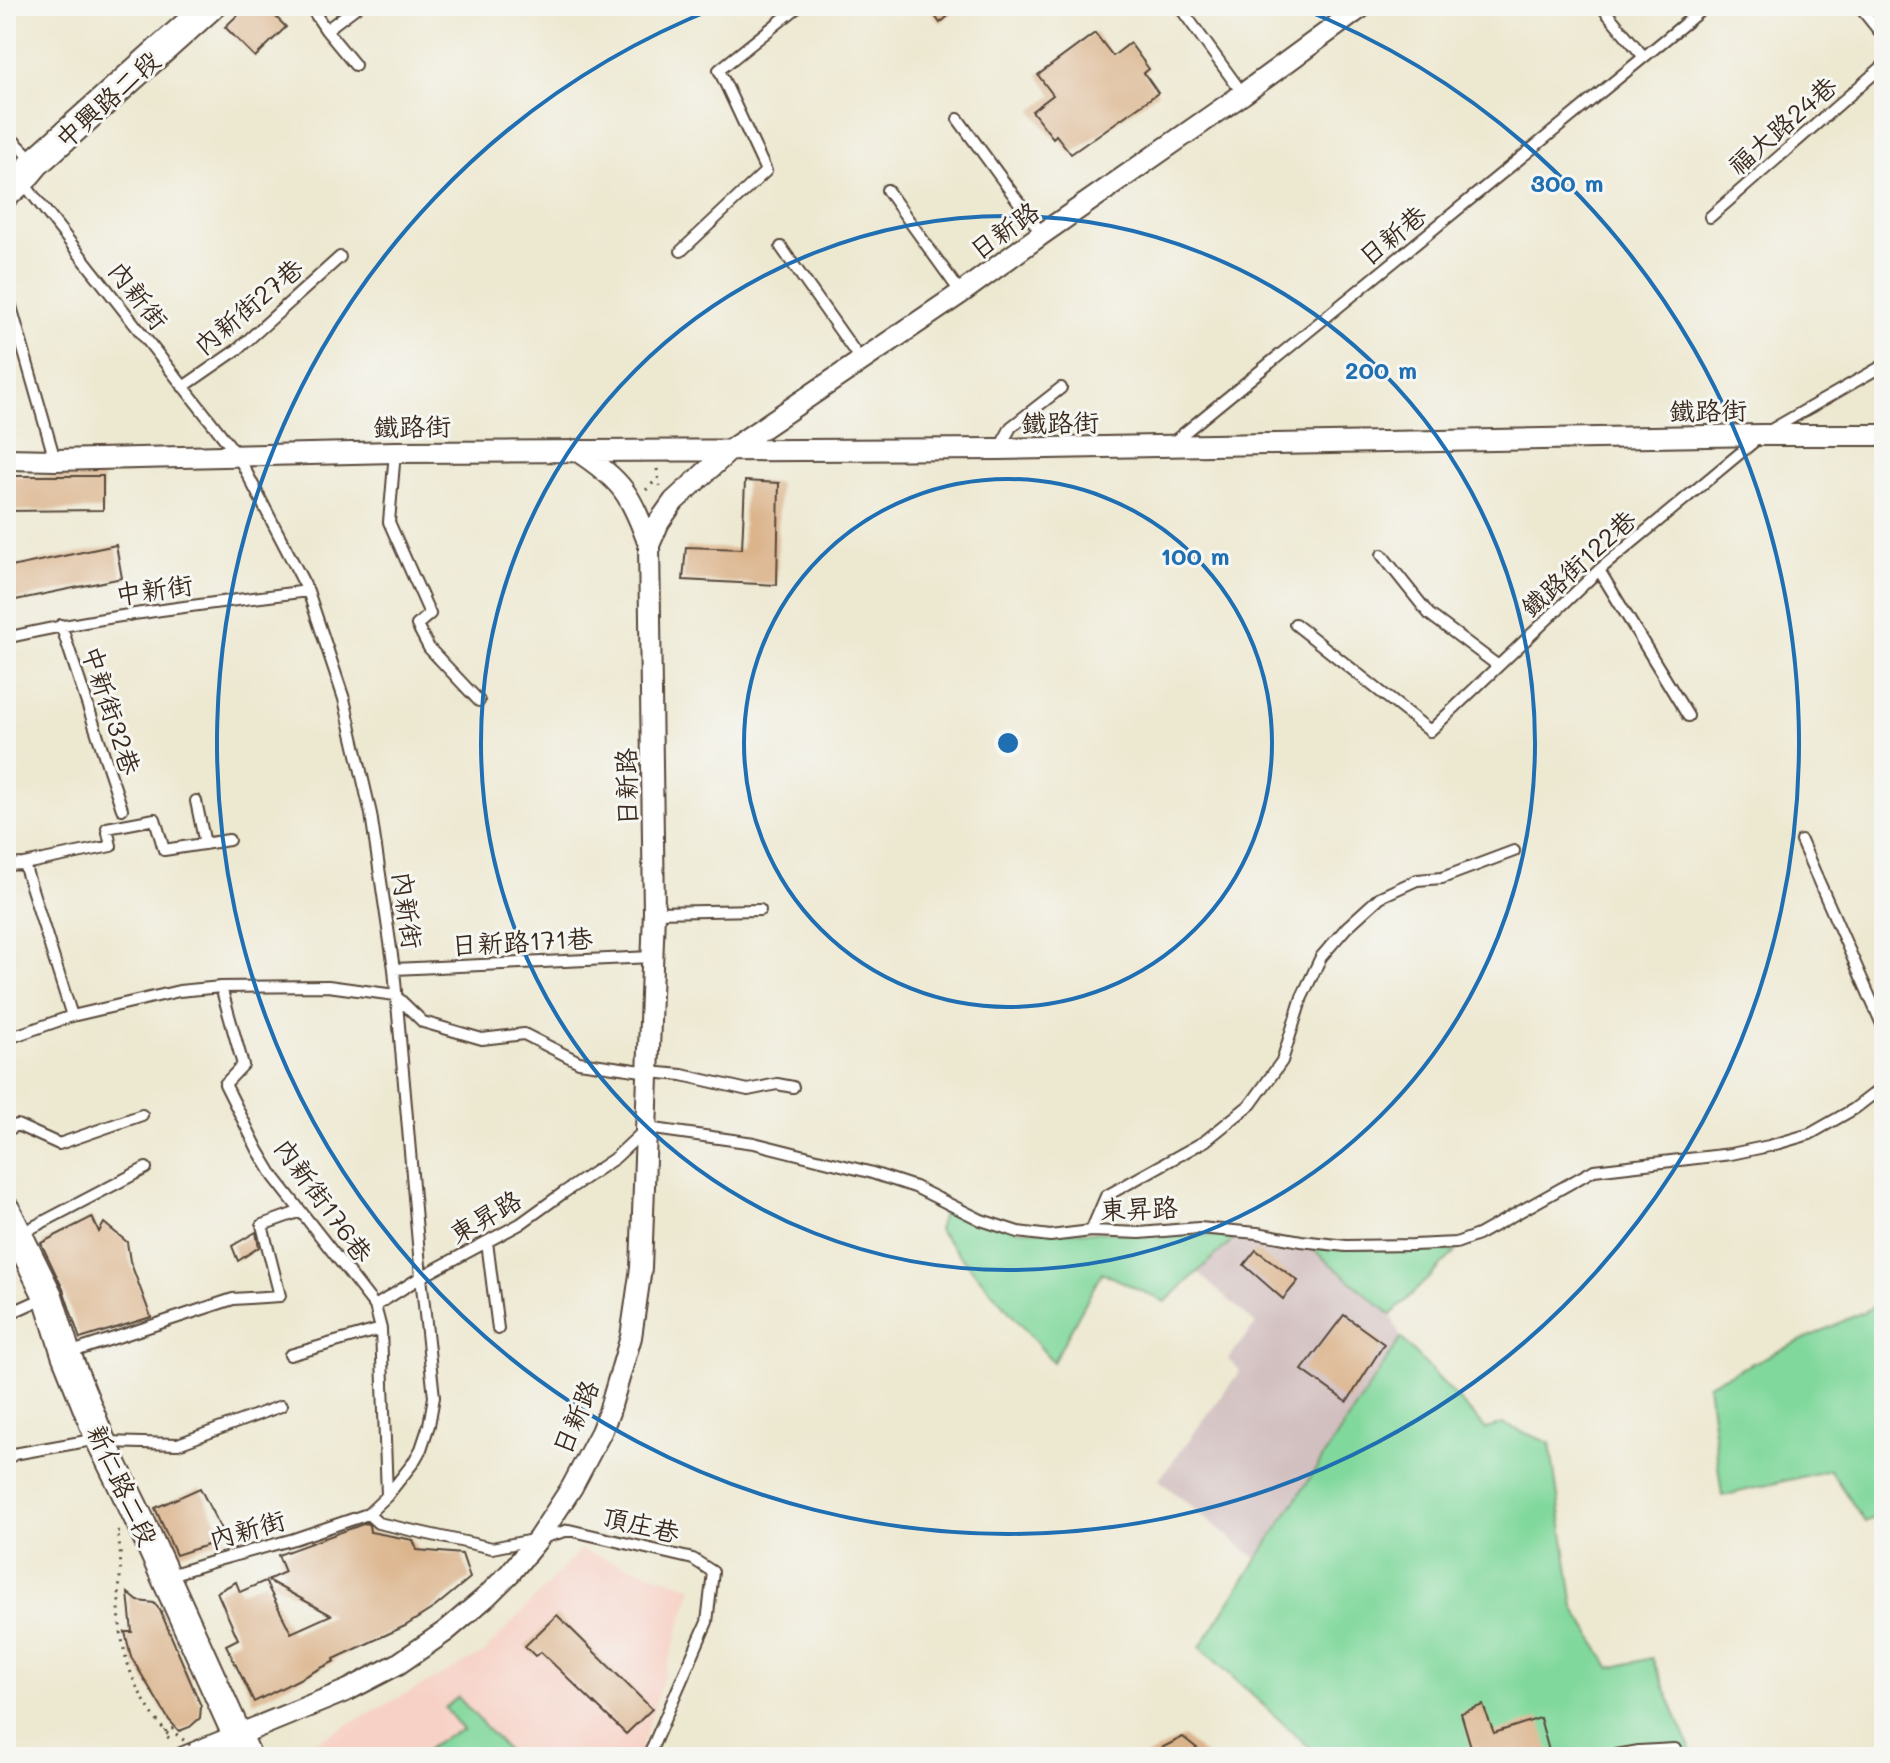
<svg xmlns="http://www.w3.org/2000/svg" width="1890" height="1763" font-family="Mali,'LXGW WenKai TC',sans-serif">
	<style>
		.built { fill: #f7d1c6 }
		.industrial { fill: #d2bfbf }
		.green { fill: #81d89c; stroke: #5e815d; stroke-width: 2 }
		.building { fill: #dbb48c }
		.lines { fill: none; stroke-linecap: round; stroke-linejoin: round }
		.lane-casing { stroke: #564639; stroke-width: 14 }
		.street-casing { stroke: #564639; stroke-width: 24 }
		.secondary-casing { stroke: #564639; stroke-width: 32 }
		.path { stroke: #564639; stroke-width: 3; stroke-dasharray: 2 6; stroke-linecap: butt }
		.lane { stroke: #fff; stroke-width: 10 }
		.street { stroke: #fff; stroke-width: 20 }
		.secondary { stroke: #fff; stroke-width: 28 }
		.path-bridge { stroke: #564639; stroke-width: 3; stroke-dasharray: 2 6; stroke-linecap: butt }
		.ring { fill: none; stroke: #1f6fb2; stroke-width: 4 }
		.labels { text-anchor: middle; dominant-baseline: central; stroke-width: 6; stroke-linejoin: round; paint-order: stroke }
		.street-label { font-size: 26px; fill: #3b2a1e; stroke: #f6f6f2 }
		.centre { fill: #1f6fb2; stroke: #f6f6f2; stroke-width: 4 }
		.ring-label { font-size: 24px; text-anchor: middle; font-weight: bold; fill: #1f6fb2; stroke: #f6f6f2; stroke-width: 6; stroke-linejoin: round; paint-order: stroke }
	</style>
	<rect width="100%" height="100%" fill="#f6f6f2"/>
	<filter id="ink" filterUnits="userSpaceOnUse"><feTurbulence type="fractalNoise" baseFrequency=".0125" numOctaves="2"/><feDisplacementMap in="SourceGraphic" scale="16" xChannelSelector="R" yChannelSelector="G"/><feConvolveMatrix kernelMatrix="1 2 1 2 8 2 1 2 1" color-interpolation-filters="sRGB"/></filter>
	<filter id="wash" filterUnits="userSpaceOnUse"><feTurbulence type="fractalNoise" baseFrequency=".006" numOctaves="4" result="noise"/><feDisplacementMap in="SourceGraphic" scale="32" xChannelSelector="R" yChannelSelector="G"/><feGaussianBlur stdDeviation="1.8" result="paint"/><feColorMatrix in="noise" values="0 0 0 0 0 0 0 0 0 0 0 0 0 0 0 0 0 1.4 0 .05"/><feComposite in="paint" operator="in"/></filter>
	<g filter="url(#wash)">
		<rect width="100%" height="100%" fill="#ede8d0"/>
		<!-- built -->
		<path class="built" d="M580,1550L693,1587L638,1757H303L306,1748L313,1743L484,1653Z"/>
		<!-- industrial -->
		<path class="industrial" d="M1237,1236L1309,1246L1391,1315L1401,1338L1256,1559L1159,1480L1240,1371L1228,1359L1256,1324L1197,1272Z"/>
		<!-- green -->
		<path class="green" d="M946,1203L1018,1230L1237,1236L1165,1302L1102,1272L1053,1362L938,1230Z
			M1309,1246L1456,1251L1391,1315Z
			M1884,1302V1513L1865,1522L1830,1470L1722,1496L1708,1384Z
			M1401,1338L1486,1429L1503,1424L1550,1443L1574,1607L1610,1668L1652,1658L1694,1757H1320L1200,1647Z
			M458,1697L513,1757H484L472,1753L459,1754L454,1757H421C432,1743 446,1735 463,1730L445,1708Z"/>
		<g id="blocks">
			<!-- building -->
			<path class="building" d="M247,6H265L286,27L255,57L225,27Z
				M928,6H960L940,23Z
				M1095,33L1113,56L1130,43L1149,69L1144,73L1158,93L1071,154L1056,135L1053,138L1032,111L1053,95L1038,75Z
				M6,476H103V510L6,511Z
				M745,481L779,483L777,585L683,580L686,547L742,549Z
				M116,545L122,578L6,602V568Z
				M92,1217L99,1232L104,1223L127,1242L130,1261L151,1317L80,1339L63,1289L41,1243Z
				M256,1232L259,1247L238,1261L232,1246Z
				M1256,1250L1298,1281L1283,1299L1244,1265Z
				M1344,1315L1384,1344L1347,1402L1302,1370Z
				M200,1488L226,1539L176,1555L155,1508Z
				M366,1523L369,1525L370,1532L413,1540L417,1550L462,1554L470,1578L435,1607L405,1626L334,1659L335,1661L254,1702L226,1645L238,1639L217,1592L236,1582L240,1592L265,1581L291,1633L331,1615L267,1580L285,1572L278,1555Z
				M128,1593L138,1601L154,1603L160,1610L201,1706L200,1718L190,1727L179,1731L169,1720L131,1657L125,1632H132Z
				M557,1615L652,1709L626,1734L541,1652L535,1656L525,1646Z
				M1483,1705L1494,1733L1540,1718L1549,1751L1523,1757H1474L1461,1713Z
				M1183,1737L1208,1757H1144Z"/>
		</g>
	</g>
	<g filter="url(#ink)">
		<use href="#blocks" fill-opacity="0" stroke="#564639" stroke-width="2"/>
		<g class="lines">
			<defs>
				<path id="lane" d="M310,6L326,30L355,65
					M1179,6L1243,94
					M1859,6L1884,37
					M326,30L358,6
					M1644,57L1706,6
					M958,119L1042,234
					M6,133L34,161
					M22,181L238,456L308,591L344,699L371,814L394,969L421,1277L434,1397L429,1425L421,1449L413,1463L387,1496L368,1514L294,1539L218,1560L167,1576
					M887,190L961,293
					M1710,217L1884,65
					M781,247L862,362
					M681,251L766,171L719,70L799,6
					M6,289L55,460
					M183,387L238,349L340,257
					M1172,443L1644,57L1601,6
					M999,449L1011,427L1061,388
					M395,452L389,522L430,614L417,625L429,648L479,701
					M1382,555L1429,614L1497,665
					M1599,570L1688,716
					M1295,624L1430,731L1599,570L1762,435L1884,365
					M61,625L122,809
					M6,638C106,615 207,604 308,591
					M196,801L205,844
					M1801,841L1884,1029
					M24,864L72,1016
					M6,865L24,864L111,846L107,828L155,819L164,850L229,840
					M654,912L760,910
					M394,969L652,957
					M221,987L243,1065L225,1084L258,1150L274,1177L375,1306L381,1329L387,1495
					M6,1039L72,1016L179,991L221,987L328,986L395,995L423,1022L482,1039L524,1034L579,1062L649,1072L682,1075L748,1090L777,1084L793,1087
					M6,1131L17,1125L59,1144L142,1115
					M1091,1231L1106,1196L1205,1141L1251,1104L1282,1061L1302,997L1321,957L1347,927L1380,897L1417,880L1442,878L1514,851
					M20,1234L146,1168
					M487,1242L498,1329
					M375,1306L421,1277L520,1224L563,1193L615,1158L647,1128L754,1143L869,1172L915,1187L981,1220L1018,1232L1050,1236L1091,1231L1140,1233L1199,1228L1257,1233L1301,1241L1346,1246L1413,1245L1456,1243L1478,1235L1594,1170L1731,1154L1769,1146L1810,1134L1854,1109L1884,1086
					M6,1315L46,1297
					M69,1353L233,1299L280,1296L262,1225L301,1211
					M290,1355L381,1329
					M106,1442L178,1444L281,1406
					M6,1461L14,1454L98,1439
					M368,1514L378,1523L492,1548L538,1539L569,1530L693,1559L713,1572L707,1622L648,1757
					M1605,1757L1639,1751L1675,1749"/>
				<path id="street" d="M576,450C622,480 631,494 649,545
					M6,459L55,460L395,452L999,449L1762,435H1884
					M184,1757L348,1690L398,1664L446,1631L486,1597L510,1573L538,1539L572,1487L601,1432L609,1412L631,1337L641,1268L654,912L649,545L659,522L674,501L730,450L961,293L1042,234L1243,94L1363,6"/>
				<path id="secondary" d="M6,193L21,180L36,162L210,6
					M6,1211L48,1296L66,1354L100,1439L141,1523L247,1757"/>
			</defs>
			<!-- lane casing -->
			<use href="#lane" class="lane-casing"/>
			<!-- street casing -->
			<use href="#street" class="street-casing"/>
			<!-- secondary casing -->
			<use href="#secondary" class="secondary-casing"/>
			<!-- path -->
			<path class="path" d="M657,469L660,486
				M646,490L658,478
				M119,1531L116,1532C124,1554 119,1577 119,1600C119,1656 135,1696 171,1738
				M169,1738L165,1735L166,1730L171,1728L175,1730L176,1734"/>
			<!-- lane -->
			<use href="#lane" class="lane"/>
			<!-- street -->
			<use href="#street" class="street"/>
			<!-- secondary -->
			<use href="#secondary" class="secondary"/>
			<!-- path-bridge -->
			<path class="path-bridge" d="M176,1734L205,1757"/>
		</g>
	</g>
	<!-- distance rings -->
	<g class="ring">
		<circle cx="1008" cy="743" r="264"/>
		<circle cx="1008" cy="743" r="527"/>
		<path d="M1298 7A791 791 0 1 1 718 7"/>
	</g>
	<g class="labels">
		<!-- street labels -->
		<g class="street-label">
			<text transform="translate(107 99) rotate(-42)">中興路二段</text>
			<text transform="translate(1782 125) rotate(-41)">福大路24巷</text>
			<text transform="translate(1004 230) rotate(-36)">日新路</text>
			<text transform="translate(1392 235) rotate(-39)">日新巷</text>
			<text transform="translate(139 295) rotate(52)">內新街</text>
			<text transform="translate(248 306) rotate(-40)">內新街27巷</text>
			<text transform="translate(1708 410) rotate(-1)">鐵路街</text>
			<text transform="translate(1060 422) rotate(-1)">鐵路街</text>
			<text transform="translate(412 426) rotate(-1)">鐵路街</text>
			<text transform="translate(1578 563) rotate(-42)">鐵路街122巷</text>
			<text transform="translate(154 589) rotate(-8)">中新街</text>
			<text transform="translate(112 710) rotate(72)">中新街32巷</text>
			<text transform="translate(626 787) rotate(-91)">日新路</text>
			<text transform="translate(408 910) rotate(82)">內新街</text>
			<text transform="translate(522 941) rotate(-3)">日新路171巷</text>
			<text transform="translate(324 1200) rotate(54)">內新街176巷</text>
			<text transform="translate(1139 1208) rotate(-2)">東昇路</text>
			<text transform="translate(485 1216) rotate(-30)">東昇路</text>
			<text transform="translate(575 1417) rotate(-67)">日新路</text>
			<text transform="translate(123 1485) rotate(65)">新仁路二段</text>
			<text transform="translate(641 1524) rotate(13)">頂庄巷</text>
			<text transform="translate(247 1529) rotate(-16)">內新街</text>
		</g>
	</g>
	<circle cx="1008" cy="743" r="12" class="centre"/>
	<g class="ring-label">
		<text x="1567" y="192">300 m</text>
		<text x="1381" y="379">200 m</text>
		<text x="1195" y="565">100 m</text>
	</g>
	<!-- margin -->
	<rect width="1890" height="1763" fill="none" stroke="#f6f6f2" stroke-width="32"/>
</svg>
